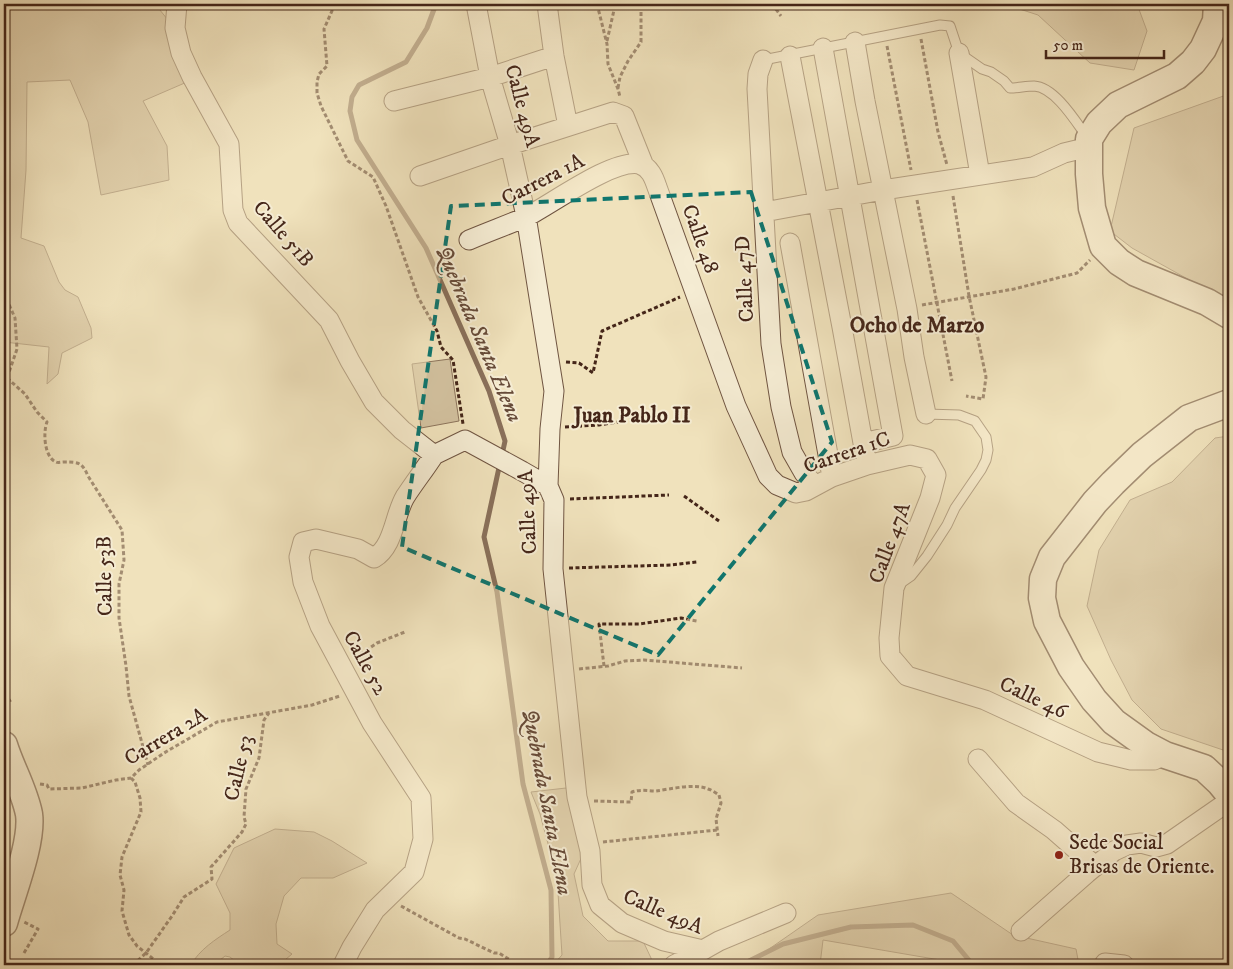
<svg xmlns="http://www.w3.org/2000/svg" width="1233" height="969" font-family="'IM FELL DW Pica',serif">
	<style>
		.green { fill: #d3c2a0; stroke: #8c745c }
		.lines { fill: none; stroke-linecap: round; stroke-linejoin: round }
		.stream { stroke: #89705a; stroke-width: 5 }
		.lane-casing { stroke: #705542; stroke-width: 11 }
		.street-casing { stroke: #705542; stroke-width: 21 }
		.secondary-casing { stroke: #452619; stroke-width: 29 }
		.path { stroke: #452619; stroke-width: 3; stroke-dasharray: 4 2.5; stroke-linecap: butt }
		.lane { stroke: #f5ecd3; stroke-width: 9 }
		.street { stroke: #f5ecd3; stroke-width: 19 }
		.secondary { stroke: #f5ecd3; stroke-width: 26 }
		.marked { fill: none; stroke: #0f766e; stroke-width: 4; stroke-dasharray: 10 6; stroke-linejoin: round }
		.poi-dot { fill: #8f2418; stroke: #f5ecd3; stroke-width: 2 }
		.labels { text-anchor: middle; dominant-baseline: central; stroke-width: 4; stroke-linejoin: round; paint-order: stroke }
		.street-label { font-size: 21px; fill: #452619; stroke: #f5ecd3 }
		.poi-label { font-size: 21px; fill: #452619; stroke: #f5ecd3; text-anchor: start }
		.neighbourhood-label { font-size: 22px; font-weight: bold; fill: #452619; stroke: #f5ecd3 }
		.water-label { font-size: 22px; font-style: italic; fill: #674b39; stroke: #f5ecd3 }
	</style>
	<rect width="100%" height="100%" fill="#f0e2bc"/>
	<filter id="stains"><feTurbulence type="fractalNoise" baseFrequency=".004" numOctaves="4"/><feColorMatrix values="0 0 0 0 .2 0 0 0 0 .09 0 0 0 0 .02 0 0 0 .5 -.17"/></filter>
	<radialGradient id="worn" r=".72"><stop offset=".6" stop-color="#630" stop-opacity="0"/><stop offset="1" stop-color="#630" stop-opacity=".3"/></radialGradient>
	<!-- green -->
	<path class="green" d="M4,4H155L168,20L187,82L143,101L167,146L169,180L101,195L88,122L70,80L27,82L26,170L21,238L44,246L59,282L65,290L78,297L91,328L92,338L62,353L58,374L47,384L49,347L4,342Z
		M1004,4H1137L1147,31L1134,70L1090,63L1038,15Z
		M1229,94V302L1132,248L1110,231L1134,128Z
		M450,359L459,421L421,428L412,364Z
		M1229,436V752L1161,729L1132,700L1111,660L1087,606L1099,550L1130,500L1172,482L1215,438Z
		M566,788L578,824L583,854L574,874L583,916L608,941H643L651,958L653,965H553L562,955L557,877L540,814L531,792Z
		M275,829L314,832L332,841L367,863L333,878H301L284,896L276,924L277,944L292,954L279,965H240L230,957L225,956L214,965H191C199,950 216,939 230,930V913L216,884L234,848Z
		M951,893L1013,935L1076,949L1079,965H939L940,960L823,940L820,965H746L818,915Z"/>
	<g class="lines">
		<!-- stream -->
		<path class="stream" d="M436,4L427,28L406,62L359,85L352,97L350,111L357,140L426,248L489,391L505,441L502,455
			M500,463L484,537L497,592L523,784L551,890L552,957L547,965
			M741,965L783,944L851,927L913,925L953,941L973,965"/>
		<defs>
			<path id="lane" d="M763,60L940,25L950,26L959,53L982,69L991,72L1004,81L1010,88C1018,88 1026,86 1034,86C1055,87 1076,122 1087,137
				M898,585L911,576L927,556L947,525L955,508L981,470L986,460L988,450L986,437L975,421L959,415L926,414"/>
			<path id="street" d="M177,4L175,28L181,53L192,77L229,144L233,210L238,223L329,320L350,361L374,402L402,430L434,455
				M476,4L490,77L510,145L526,216L554,391L550,429L548,486L554,500L553,569L577,797L590,851L592,885L600,905L622,923L664,941L703,950L674,965
				M547,4L554,56L568,126
				M855,42L865,101L907,309L914,357L926,414
				M823,48L893,436L863,443
				M959,53L980,175
				M790,56L842,327L865,454
				M763,60L758,74L757,89L771,344L781,407L792,452L804,473L815,486
				M394,101L490,77L554,56
				M420,176L510,145L613,112L624,116L644,166
				M764,212L883,190L1033,167L1064,153L1089,147
				M469,240C488,232 507,225 526,217C552,204 612,159 639,164C650,167 654,178 657,187L736,406L768,476L777,485L796,493L806,491L832,477L867,465L910,455L927,459L936,475L930,498L894,588L889,638L890,656L907,676L985,700L1098,752L1131,760H1154L1165,755
				M790,243L832,477
				M434,455L465,440L522,471L548,486
				M978,759L1016,803L1054,830L1095,866
				M1021,931L1087,873L1114,851L1127,845L1141,843L1156,847L1167,844L1229,801
				M703,950L719,941L786,913
				M1105,963L1124,965
				M343,965L352,947L375,910L414,872L423,839L421,798L372,723L320,626L303,582L299,557L303,542L316,539L358,549L374,558C394,546 394,516 405,497C414,483 425,469 434,455"/>
			<path id="secondary" d="M1217,4L1216,21L1203,49L1193,62L1177,76L1118,105L1099,123L1089,139V174L1092,208L1103,246L1119,262L1136,273L1207,302L1229,315
				M1229,403L1189,418L1142,455L1113,483L1095,502L1052,557L1043,579L1042,598L1047,621L1071,667L1094,700L1114,722L1146,745L1165,755L1204,768L1220,783L1229,794
				M4,745C11,768 24,789 29,814C33,842 12,894 4,923"/>
		</defs>
		<!-- lane casing -->
		<use href="#lane" class="lane-casing"/>
		<!-- street casing -->
		<use href="#street" class="street-casing"/>
		<!-- secondary casing -->
		<use href="#secondary" class="secondary-casing"/>
		<!-- path -->
		<path class="path" d="M335,4L324,29L327,66L319,74L317,82V93L321,106L348,161L373,177L386,206L418,297L437,331L441,347L453,360L463,424
			M597,4L607,44L608,64L618,89L620,97
			M772,4L781,16
			M921,39L938,132L947,165
			M607,41L614,10L613,4
			M887,46L911,170
			M618,88L620,77L628,61L641,42V8
			M953,196L969,296L986,377L983,399L966,396
			M917,200L952,381
			M4,293L15,318L17,349L4,387
			M922,305L1014,289L1077,273L1090,260
			M4,359L6,362L7,375
			M566,362L579,363L593,373L602,331L680,297
			M7,378L25,394L37,412L47,422C43,432 44,457 56,462C58,463 61,462 64,462C78,462 82,462 88,476L122,530L124,560L119,584V618L126,666L129,696L148,765
			M565,427L599,425L650,417
			M684,496L719,521
			M570,499L669,495
			M569,568L671,565L697,562
			M355,658L377,643L405,632
			M604,666L599,624H639L681,618L697,621
			M579,669L608,666L625,661L644,660L742,668
			M4,693L10,701L4,713
			M131,778L135,782L140,798L141,812L122,857L120,875L124,890L122,911L129,935L137,946L161,965
			M40,784L47,785L49,789L82,788L116,780L131,778L139,770L164,753L217,722L312,705L340,696
			M594,801L631,802L632,792C641,789 648,791 656,791C671,789 695,783 708,789C712,790 716,793 719,795L721,803L716,819L718,836
			M603,842L717,830
			M401,906L459,938L465,939L494,953H499L518,965
			M24,953L38,929L24,922
			M133,965L146,953L172,916L184,897L212,879L211,867L242,832L246,824L244,817L246,789L259,758L264,720L269,713"/>
		<!-- lane -->
		<use href="#lane" class="lane"/>
		<!-- street -->
		<use href="#street" class="street"/>
		<!-- secondary -->
		<use href="#secondary" class="secondary"/>
	</g>
	<!-- marked area -->
	<path d="M0 0H1233V969H0ZM751,192L832,442L658,655L402,547L451,206Z" fill="#f0e2bc" fill-opacity=".55" fill-rule="evenodd"/>
	<path class="marked" d="M751,192L832,442L658,655L402,547L451,206Z"/>
	<!-- markers -->
	<circle class="poi-dot" cx="1059" cy="855" r="5"/>
	<g class="labels">
		<!-- street labels -->
		<g class="street-label">
			<text transform="translate(522 106) rotate(75)">Calle 49A</text>
			<text transform="translate(543 180) rotate(-27)">Carrera 1A</text>
			<text transform="translate(283 234) rotate(49)">Calle 51B</text>
			<text transform="translate(700 239) rotate(70)">Calle 48</text>
			<text transform="translate(745 279) rotate(-93)">Calle 47D</text>
			<text transform="translate(847 453) rotate(-19)">Carrera 1C</text>
			<text transform="translate(528 512) rotate(-93)">Calle 49A</text>
			<text transform="translate(890 543) rotate(-70)">Calle 47A</text>
			<text transform="translate(105 576) rotate(-91)">Calle 53B</text>
			<text transform="translate(365 663) rotate(61)">Calle 52</text>
			<text transform="translate(1033 698) rotate(25)">Calle 46</text>
			<text transform="translate(166 737) rotate(-31)">Carrera 2A</text>
			<text transform="translate(239 768) rotate(-77)">Calle 53</text>
			<text transform="translate(663 912) rotate(23)">Calle 49A</text>
		</g>
		<!-- poi labels -->
		<g class="poi-label">
			<text x="1069" y="843">Sede Social<tspan x="1069" dy="24">Brisas de Oriente.</tspan></text>
		</g>
		<!-- neighbourhood labels -->
		<g class="neighbourhood-label">
			<text x="917" y="325">Ocho de Marzo</text>
			<text x="632" y="415">Juan Pablo II</text>
		</g>
		<!-- water labels -->
		<g class="water-label">
			<text transform="translate(479 334) rotate(67)">Quebrada Santa Elena</text>
			<text transform="translate(547 802) rotate(79)">Quebrada Santa Elena</text>
		</g>
	</g>
	<!-- margin -->
	<rect width="1233" height="969" fill="none" stroke="#f0e2bc" stroke-width="20"/>
	<rect x="5" y="5" width="1223" height="959" fill="none" stroke="#452619" stroke-width="2.5"/>
	<rect x="10" y="10" width="1213" height="949" fill="none" stroke="#452619"/>
	<!-- scale -->
	<path d="M1046 50v8h118v-8" fill="none" stroke="#452619" stroke-width="2.5"/>
	<text x="1053" y="50" font-size="15" fill="#452619" stroke="#f5ecd3" stroke-width="4" paint-order="stroke">50 m</text>
	<rect width="100%" height="100%" filter="url(#stains)"/>
	<rect width="100%" height="100%" fill="url(#worn)"/>
</svg>
